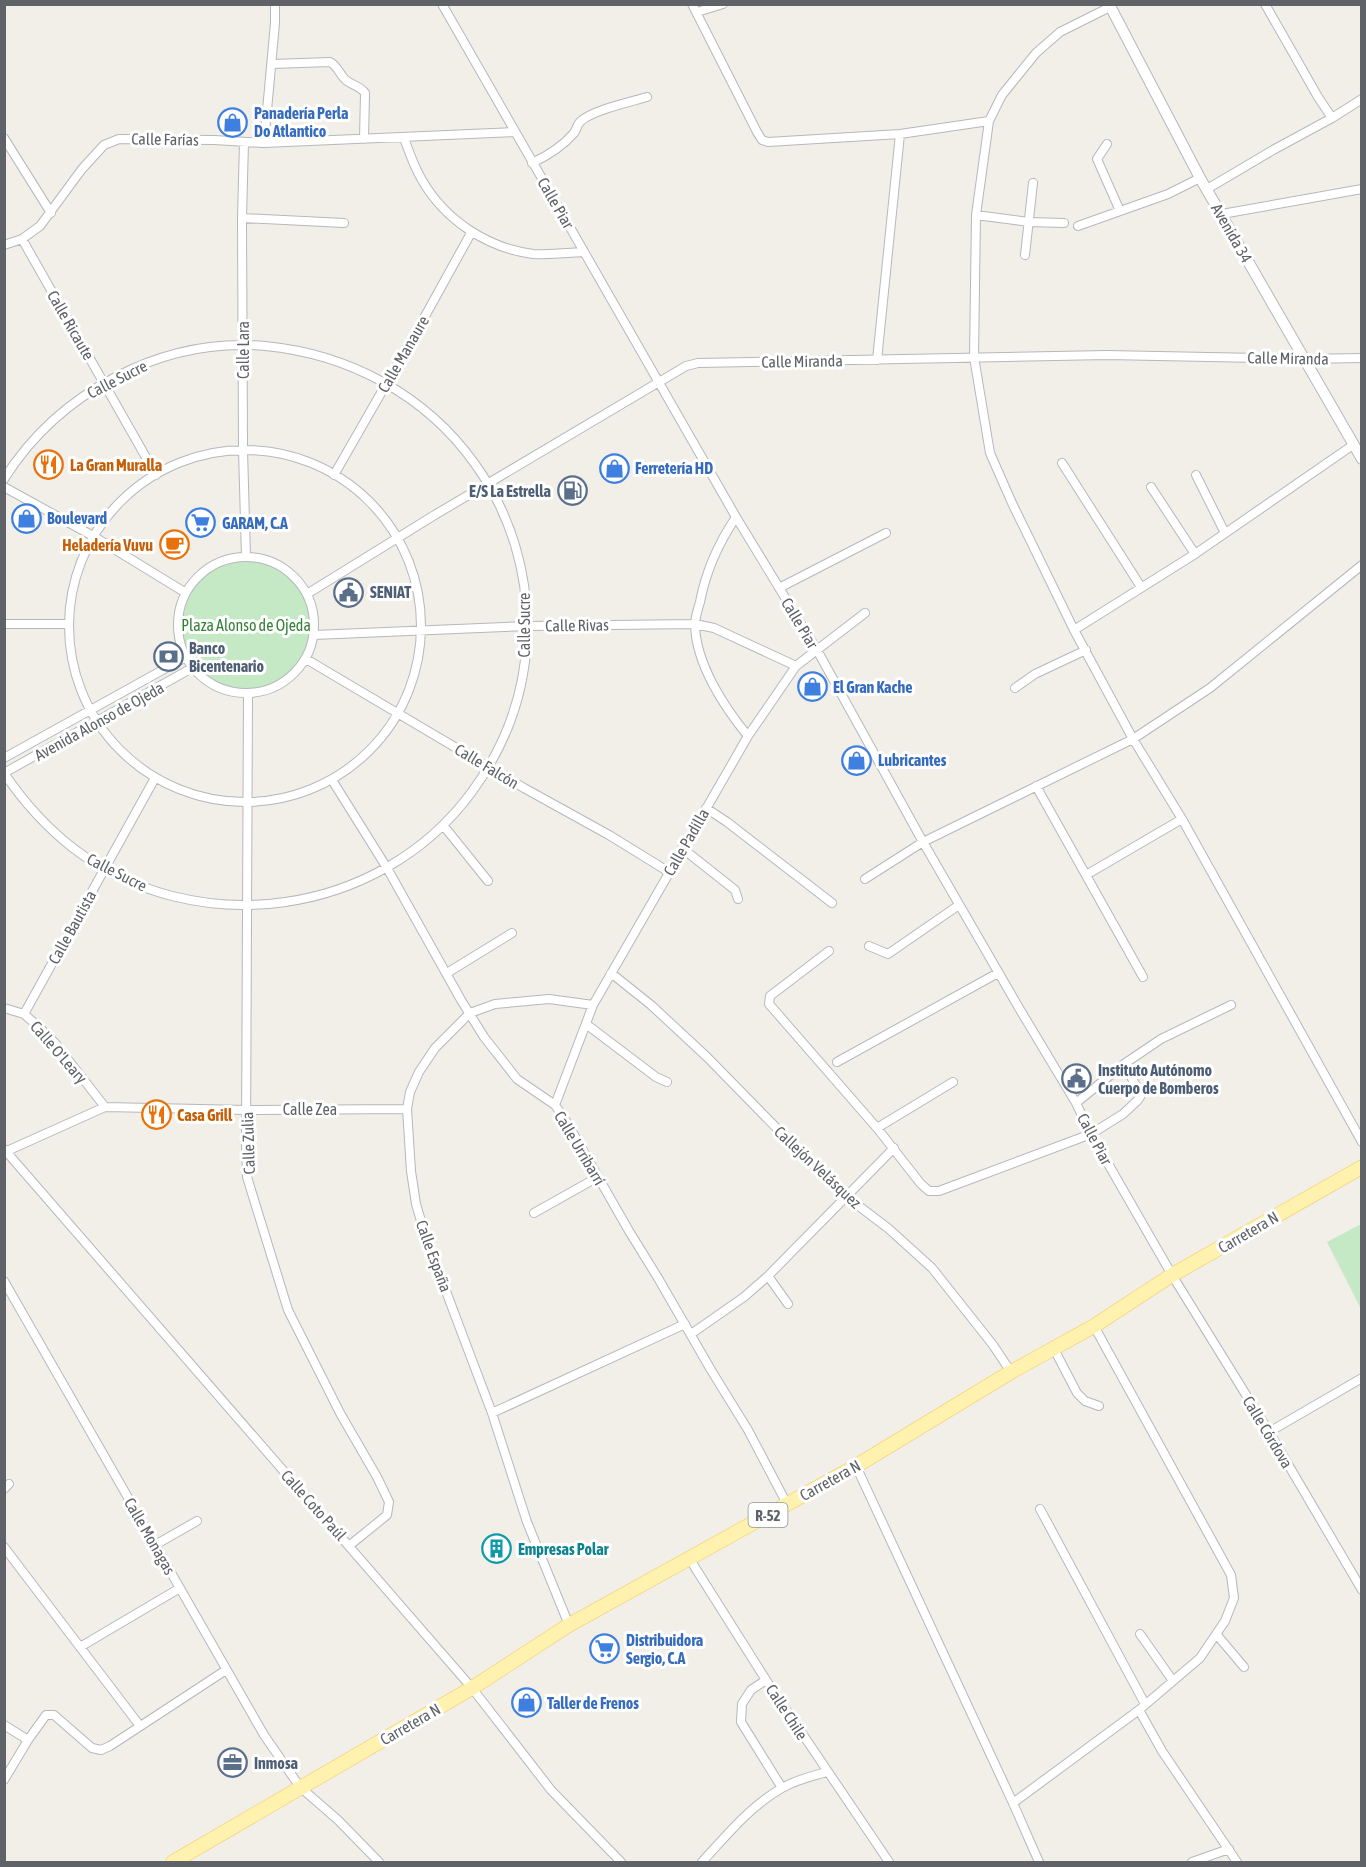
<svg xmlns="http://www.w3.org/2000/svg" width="1366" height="1867" font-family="'Asap Condensed',sans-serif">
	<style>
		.green { fill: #c5e8c5 }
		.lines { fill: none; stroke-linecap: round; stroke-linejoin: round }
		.minor-casing { stroke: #b5b8bc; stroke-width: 10 }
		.tertiary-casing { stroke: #b5b8bc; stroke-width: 12 }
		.primary-casing { stroke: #f2c960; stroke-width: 15 }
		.minor { stroke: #fff; stroke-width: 8 }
		.tertiary { stroke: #fff; stroke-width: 10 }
		.primary { stroke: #fff2af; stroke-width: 14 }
		.labels { text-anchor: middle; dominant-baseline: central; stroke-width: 6; stroke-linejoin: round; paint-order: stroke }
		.shield { fill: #fff; stroke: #8f9295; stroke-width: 1.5 }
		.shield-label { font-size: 15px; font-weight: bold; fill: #5f6368 }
		.shop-label { font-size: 16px; font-weight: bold; fill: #366cbe; stroke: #fff; text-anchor: start }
		.street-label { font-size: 16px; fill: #5f6368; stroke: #fff }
		.food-label { font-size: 16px; font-weight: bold; fill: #c56008; stroke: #fff; text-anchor: start }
		.service-label { font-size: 16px; font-weight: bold; fill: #4e5e75; stroke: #fff; text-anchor: start }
		.park-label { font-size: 16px; fill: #348238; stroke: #fff }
		.culture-label { font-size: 16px; font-weight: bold; fill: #0d838f; stroke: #fff; text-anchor: start }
	</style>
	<rect width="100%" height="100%" fill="#f1efe8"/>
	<!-- green -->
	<path class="green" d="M178 625a68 68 0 1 1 136 0a68 68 0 1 1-136 0Z
		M1361,1224V1309L1327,1242Z"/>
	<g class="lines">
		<defs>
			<path id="minor" d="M442,4L736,517L817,650L923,842L1019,1008L1076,1103L1091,1134L1172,1275L1269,1432L1362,1590
				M692,4L757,132L762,140L768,142L900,134L989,121L1002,95L1036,53L1060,32L1110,7
				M1265,4L1318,97L1332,118L1362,99
				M697,12L723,4
				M272,64L330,62C338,66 340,76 347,81C354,86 360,86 365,93L364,139
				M989,121L976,215L974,357L990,453L1012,503L1074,630L1133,739L1182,819L1362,1142
				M4,138L51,213
				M404,138C409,152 414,167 422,180C445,220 487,248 533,254C549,255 567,253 584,252
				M244,142L242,218L243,450L246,557
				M264,143L275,23V4
				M1107,144L1097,159L1120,211
				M532,163C549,155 562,147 574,133C577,129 577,124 581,121C593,110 630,102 647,97
				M1207,189L1273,150L1332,118
				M1222,214L1362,189
				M976,215L1029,222L1064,223
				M242,218L344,223
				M1078,226L1168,194L1200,178
				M22,239L156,475
				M4,245L22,239L40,226L82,169L104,145L119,139L214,140L264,143L515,132
				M1025,255L1033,183
				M877,360L900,134
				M69 626a176 176 0 1 1 352 0a176 176 0 1 1-352 0Z
				M1062,463L1141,587
				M334,475L424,318L471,233
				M1196,475L1225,533
				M4,479C59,392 162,337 265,346C349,354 426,395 475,464C511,514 529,575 527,636C525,693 505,747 471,793C379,917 196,942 73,848C46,827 23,801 4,773
				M4,487L93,536L186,593
				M1151,487L1195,554
				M736,517C718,544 706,570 700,602C698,609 695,617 695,625C696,664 724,707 748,736
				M178 625a68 68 0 1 1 136 0a68 68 0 1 1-136 0Z
				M779,588L886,533
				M307,594L433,516L686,366L698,363L1107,355L1303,359L1362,358
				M4,624H68
				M1074,630L1195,554L1353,445
				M314,635L527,626L695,624L714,628L796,666
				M306,659L524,788L609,835L669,872
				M1015,688L1035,674L1086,650
				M248,693L246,1141L247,1177L288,1310L340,1413L377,1477L389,1502L387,1515L350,1545
				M4,758L186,657
				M4,773L192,668
				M332,780L387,868L461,1000L484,1037L517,1079L555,1105L566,1121L629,1231L658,1278L711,1370L748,1430L787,1504
				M1036,786L1143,977
				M706,808L727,822L832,903
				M443,825L488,881
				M682,848L735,890L738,899
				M1086,875L1182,819
				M865,879L923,842L1133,739L1210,688L1362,565
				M869,946L888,954L959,905
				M829,951L770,996L769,1004L877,1128L921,1184L929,1191H939L1091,1134L1123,1114L1137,1101L1140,1097V1093L1124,1064L1076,1103
				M447,973L512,933
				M611,973L651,1005L707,1057L798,1150L847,1197L889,1229L932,1268L993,1345L1011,1372
				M4,1008L24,1014L42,1030L55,1043L105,1107
				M24,1014L155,778
				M586,1024L656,1077L667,1082
				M837,1062L998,973
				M1124,1064L1161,1039L1231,1005
				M555,1105L593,1005L748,736L796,666L865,613
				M877,1128L953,1082
				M4,1149L472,1688L551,1790L621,1862
				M7,1151L105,1107L247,1110L407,1109
				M534,1213L598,1177
				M768,1276L788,1304
				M4,1281L264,1735L300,1787L338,1820L379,1862
				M691,1334L744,1297L768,1276L894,1148
				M1054,1349L1077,1393L1085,1401L1099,1406
				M492,1413L685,1324
				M1269,1432L1362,1378
				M856,1466L1013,1803L1039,1862
				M4,1489L9,1484
				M1040,1509L1145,1704
				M155,1545L197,1521
				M4,1547L140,1726
				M689,1558L766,1680L889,1862
				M569,1625L527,1522L492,1413L427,1241L416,1204L411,1171L407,1109L410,1092L419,1072L435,1048L470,1013L495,1004L549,999L593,1005
				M1140,1634L1173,1681
				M1217,1635L1244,1667
				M80,1647L180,1588
				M766,1680L751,1690L742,1704L741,1722L782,1788
				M1139,1710L1162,1751L1237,1862
				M4,1725L28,1740L4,1780
				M28,1740L46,1715H54L92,1748L101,1750L110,1746L226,1670
				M1013,1803L1139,1710L1200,1658L1225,1621L1234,1598L1231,1575L1094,1326
				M702,1862C726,1836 750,1806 782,1788C796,1780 811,1776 827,1772
				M1192,1862L1229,1849"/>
			<path id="tertiary" d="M1109,4L1200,178L1362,459"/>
			<path id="primary" d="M173,1862L472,1688L569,1625L856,1466L1011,1372L1094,1326L1172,1275L1362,1167"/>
		</defs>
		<!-- minor casing -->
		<use href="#minor" class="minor-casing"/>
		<!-- tertiary casing -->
		<use href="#tertiary" class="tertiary-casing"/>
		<!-- primary casing -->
		<use href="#primary" class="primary-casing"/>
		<!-- minor -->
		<use href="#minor" class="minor"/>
		<!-- tertiary -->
		<use href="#tertiary" class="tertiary"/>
		<!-- primary -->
		<use href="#primary" class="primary"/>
	</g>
	<!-- icons -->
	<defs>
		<symbol id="shop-ring" viewBox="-11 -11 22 22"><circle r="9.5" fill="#fff" stroke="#3f7fe0" stroke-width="1.5"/><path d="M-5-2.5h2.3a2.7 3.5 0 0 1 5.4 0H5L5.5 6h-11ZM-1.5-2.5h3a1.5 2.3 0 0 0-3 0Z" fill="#3f7fe0"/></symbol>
		<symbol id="restaurant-ring" viewBox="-11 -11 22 22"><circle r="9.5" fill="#fff" stroke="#e8710a" stroke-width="1.5"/><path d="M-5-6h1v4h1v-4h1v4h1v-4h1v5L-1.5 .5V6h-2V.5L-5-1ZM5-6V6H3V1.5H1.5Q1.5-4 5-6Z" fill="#e8710a"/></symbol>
		<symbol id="fuel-ring" viewBox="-11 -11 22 22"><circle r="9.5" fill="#fff" stroke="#5c6f8a" stroke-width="1.5"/><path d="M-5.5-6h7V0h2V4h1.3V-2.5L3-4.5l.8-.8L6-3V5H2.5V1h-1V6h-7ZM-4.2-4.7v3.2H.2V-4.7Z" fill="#5c6f8a"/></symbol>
		<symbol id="supermarket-ring" viewBox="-11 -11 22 22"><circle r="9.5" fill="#fff" stroke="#3f7fe0" stroke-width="1.5"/><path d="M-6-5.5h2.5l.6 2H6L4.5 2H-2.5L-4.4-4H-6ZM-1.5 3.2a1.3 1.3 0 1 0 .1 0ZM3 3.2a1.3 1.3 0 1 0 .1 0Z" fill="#3f7fe0"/></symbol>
		<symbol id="cafe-ring" viewBox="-11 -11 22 22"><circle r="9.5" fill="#fff" stroke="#e8710a" stroke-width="1.5"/><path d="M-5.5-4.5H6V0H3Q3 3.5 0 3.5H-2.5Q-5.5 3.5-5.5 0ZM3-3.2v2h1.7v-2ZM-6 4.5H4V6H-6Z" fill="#e8710a"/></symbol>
		<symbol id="civic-ring" viewBox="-11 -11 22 22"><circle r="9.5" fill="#fff" stroke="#5c6f8a" stroke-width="1.5"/><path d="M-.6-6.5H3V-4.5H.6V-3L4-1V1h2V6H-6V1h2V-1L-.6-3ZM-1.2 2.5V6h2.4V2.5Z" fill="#5c6f8a"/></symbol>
		<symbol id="bank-ring" viewBox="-11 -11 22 22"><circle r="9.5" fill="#fff" stroke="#5c6f8a" stroke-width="1.5"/><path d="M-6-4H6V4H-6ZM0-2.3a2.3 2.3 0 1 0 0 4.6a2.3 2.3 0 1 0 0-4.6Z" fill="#5c6f8a"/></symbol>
		<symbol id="building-ring" viewBox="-11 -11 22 22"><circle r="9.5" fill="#fff" stroke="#0f9aa8" stroke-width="1.5"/><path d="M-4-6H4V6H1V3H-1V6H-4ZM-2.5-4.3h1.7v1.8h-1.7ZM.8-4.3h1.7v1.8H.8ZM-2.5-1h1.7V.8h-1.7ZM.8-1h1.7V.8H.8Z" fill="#0f9aa8"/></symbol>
		<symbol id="office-ring" viewBox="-11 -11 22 22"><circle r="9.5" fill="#fff" stroke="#5c6f8a" stroke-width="1.5"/><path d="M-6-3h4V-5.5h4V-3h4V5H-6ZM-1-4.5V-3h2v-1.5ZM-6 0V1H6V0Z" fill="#5c6f8a"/></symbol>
	</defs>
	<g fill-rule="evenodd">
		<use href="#shop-ring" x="216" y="106" width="33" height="33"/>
		<use href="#restaurant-ring" x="32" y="448" width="33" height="33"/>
		<use href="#shop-ring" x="598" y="452" width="33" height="33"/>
		<use href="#fuel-ring" x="556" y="474" width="33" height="33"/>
		<use href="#shop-ring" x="10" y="502" width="33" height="33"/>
		<use href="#supermarket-ring" x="184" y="506" width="33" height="33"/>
		<use href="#cafe-ring" x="158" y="528" width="33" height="33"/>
		<use href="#civic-ring" x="332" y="576" width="33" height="33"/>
		<use href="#bank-ring" x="152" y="640" width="33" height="33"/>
		<use href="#shop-ring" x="796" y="670" width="33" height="33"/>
		<use href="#shop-ring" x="840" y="744" width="33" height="33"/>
		<use href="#civic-ring" x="1060" y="1062" width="33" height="33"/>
		<use href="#restaurant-ring" x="140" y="1098" width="33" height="33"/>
		<use href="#building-ring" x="480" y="1532" width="33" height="33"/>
		<use href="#supermarket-ring" x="588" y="1632" width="33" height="33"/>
		<use href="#shop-ring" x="510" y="1686" width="33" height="33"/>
		<use href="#office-ring" x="216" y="1746" width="33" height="33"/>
	</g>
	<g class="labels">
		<!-- shield labels -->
		<rect class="shield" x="748.5" y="1503" width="39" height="24" rx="4.5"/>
		<g class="shield-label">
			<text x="768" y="1515">R-52</text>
		</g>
		<!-- shop labels -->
		<g class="shop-label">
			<text x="254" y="113">Panadería Perla<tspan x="254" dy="18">Do Atlantico</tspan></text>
			<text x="635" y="468">Ferretería HD</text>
			<text x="47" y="518">Boulevard</text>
			<text x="222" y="523">GARAM, C.A</text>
			<text x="833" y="687">El Gran Kache</text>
			<text x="878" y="760">Lubricantes</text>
			<text x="626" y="1640">Distribuidora<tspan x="626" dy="18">Sergio, C.A</tspan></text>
			<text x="547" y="1703">Taller de Frenos</text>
		</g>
		<!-- street labels -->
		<g class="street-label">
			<text transform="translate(165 139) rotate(1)">Calle Farías</text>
			<text transform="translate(556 203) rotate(60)">Calle Piar</text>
			<text transform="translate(1232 233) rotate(60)">Avenida 34</text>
			<text transform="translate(71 325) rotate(60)">Calle Ricaute</text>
			<text transform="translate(243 350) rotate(-90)">Calle Lara</text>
			<text transform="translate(403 354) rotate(-60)">Calle Manaure</text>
			<text transform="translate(1288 358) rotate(1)">Calle Miranda</text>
			<text transform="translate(802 361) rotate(-1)">Calle Miranda</text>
			<text transform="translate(117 379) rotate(-27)">Calle Sucre</text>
			<text transform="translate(800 623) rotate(59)">Calle Piar</text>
			<text transform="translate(524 625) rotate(-90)">Calle Sucre</text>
			<text transform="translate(577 625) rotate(-1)">Calle Rivas</text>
			<text transform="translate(99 721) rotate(-29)">Avenida Alonso de Ojeda</text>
			<text transform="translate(487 766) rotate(31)">Calle Falcón</text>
			<text transform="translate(686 842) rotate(-60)">Calle Padilla</text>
			<text transform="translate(117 872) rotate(27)">Calle Sucre</text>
			<text transform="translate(72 927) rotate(-61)">Calle Bautista</text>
			<text transform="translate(59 1052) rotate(49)">Calle O'Leary</text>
			<text x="310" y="1109">Calle Zea</text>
			<text transform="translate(1095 1139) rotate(62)">Calle Piar</text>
			<text transform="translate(248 1143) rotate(-92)">Calle Zulia</text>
			<text transform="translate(580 1148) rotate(59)">Calle Urribarrí</text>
			<text transform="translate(818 1167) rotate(43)">Callejón Velásquez</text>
			<text transform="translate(1248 1232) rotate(-30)">Carretera N</text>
			<text transform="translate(434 1256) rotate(70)">Calle España</text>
			<text transform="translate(1268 1432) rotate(59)">Calle Córdova</text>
			<text transform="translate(830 1480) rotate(-29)">Carretera N</text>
			<text transform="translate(314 1505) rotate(48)">Calle Coto Paúl</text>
			<text transform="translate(150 1536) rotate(60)">Calle Monagas</text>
			<text transform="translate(787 1712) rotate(57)">Calle Chile</text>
			<text transform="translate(410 1724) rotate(-30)">Carretera N</text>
		</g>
		<!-- food labels -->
		<g class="food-label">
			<text x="70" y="465">La Gran Muralla</text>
			<text x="153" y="545" text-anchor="end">Heladería Vuvu</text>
			<text x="177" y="1115">Casa Grill</text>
		</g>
		<!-- service labels -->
		<g class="service-label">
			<text x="551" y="491" text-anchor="end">E/S La Estrella</text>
			<text x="370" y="592">SENIAT</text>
			<text x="189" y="648">Banco<tspan x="189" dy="18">Bicentenario</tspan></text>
			<text x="1098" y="1070">Instituto Autónomo<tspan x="1098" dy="18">Cuerpo de Bomberos</tspan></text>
			<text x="254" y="1763">Inmosa</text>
		</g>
		<!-- park labels -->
		<g class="park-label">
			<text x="246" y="625">Plaza Alonso de Ojeda</text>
		</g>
		<!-- culture labels -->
		<g class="culture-label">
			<text x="518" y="1549">Empresas Polar</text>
		</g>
	</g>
	<!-- border -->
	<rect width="1366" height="1867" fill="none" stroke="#5f6368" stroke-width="12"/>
</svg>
